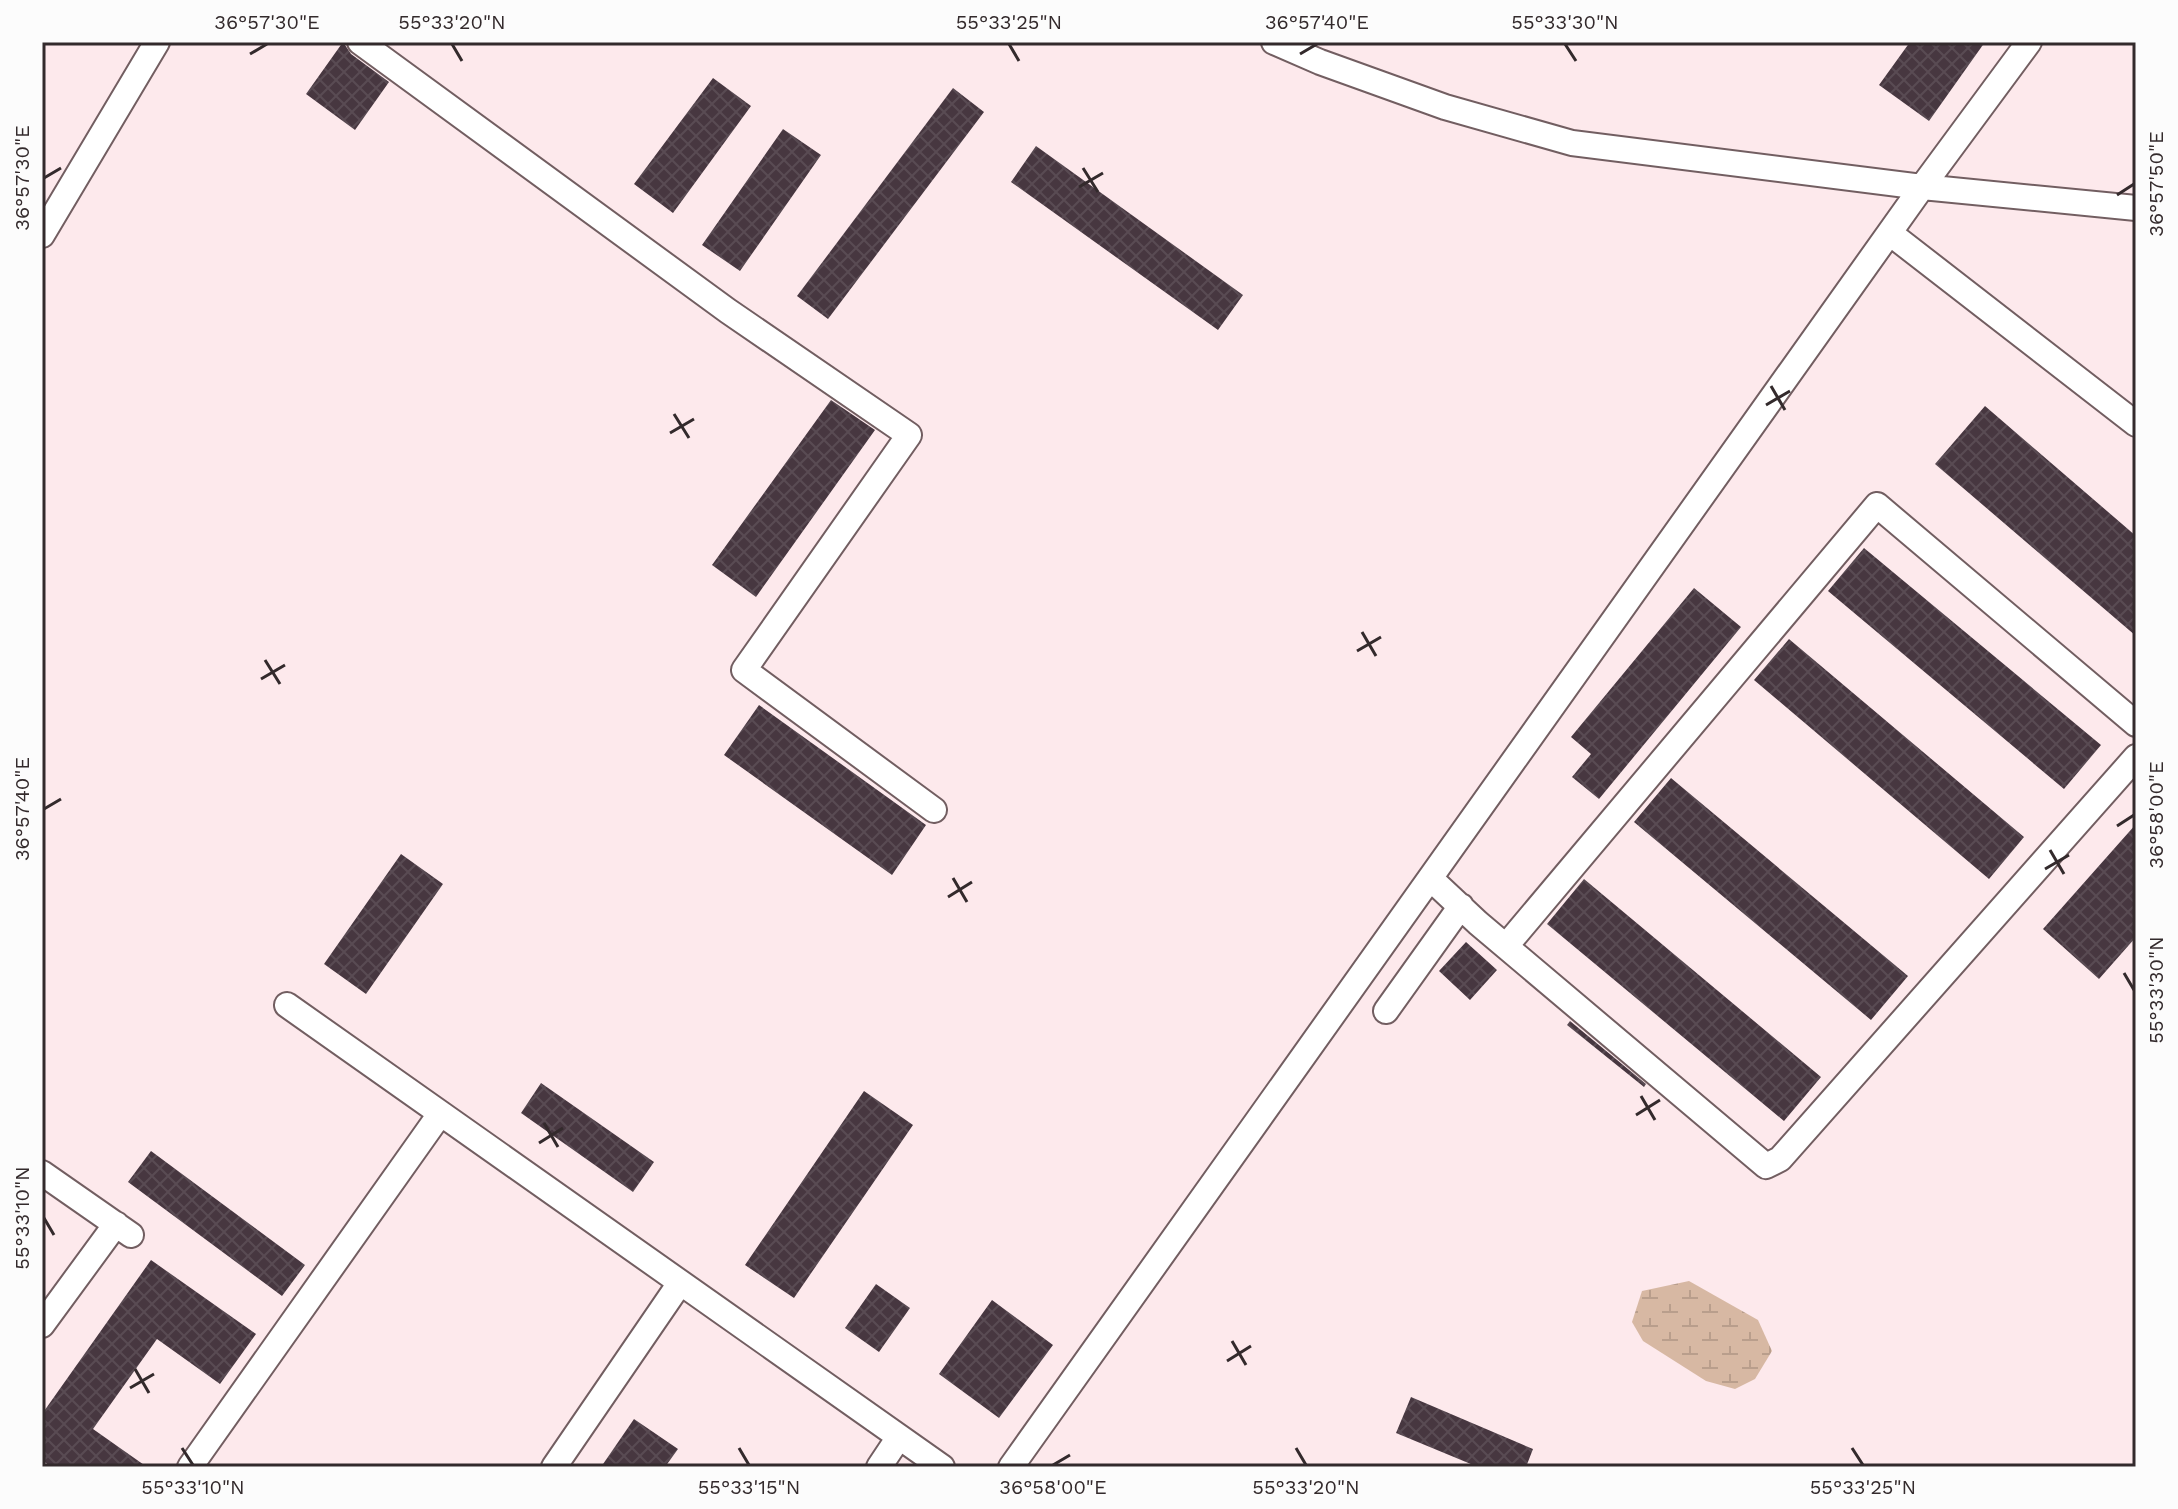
<svg xmlns="http://www.w3.org/2000/svg" width="2178" height="1509" font-family="'Work Sans',sans-serif">
	<style>
		.wetland { fill: url(#wetland-marsh) }
		.building { fill: url(#building-cross-hatch) }
		.lines { fill: none; stroke-linecap: round; stroke-linejoin: round }
		.minor-casing { stroke: #725e61; stroke-width: 28 }
		.minor { stroke: #fff; stroke-width: 24 }
		.ticks { fill: none; stroke: #332a2c; stroke-width: 3 }
		.neatline { fill: none; stroke: #332a2c; stroke-width: 3 }
		.ticks-label { font-size: 20px; text-anchor: middle; fill: #332a2c }
	</style>
	<defs>
		<pattern id="wetland-marsh" width="20" height="14" patternUnits="userSpaceOnUse" patternTransform="scale(2)"><rect width="20" height="14" fill="#d7b8a3"/><path d="M1 5h8M5 5V1M11 12h8M15 12V8" fill="none" stroke="#b99e8c"/></pattern>
		<pattern id="building-cross-hatch" width="8" height="8" patternUnits="userSpaceOnUse" patternTransform="scale(2)"><rect width="8" height="8" fill="#473740"/><path d="M0 0l8 8M0 8l8-8" fill="none" stroke="#594b53"/></pattern>
	</defs>
	<rect width="100%" height="100%" fill="#fde9ec"/>
	<!-- wetland -->
	<path class="wetland" d="M1689,1281L1758,1320L1772,1351L1755,1379L1735,1389L1706,1381L1643,1341L1632,1322L1642,1291Z"/>
	<!-- building -->
	<path class="building" d="M343,42L351,54L389,82L355,130L306,94Z
		M1910,42H1985L1929,121L1879,85Z
		M713,78L751,106L673,213L634,184Z
		M953,88L984,112L828,319L797,296Z
		M783,129L821,155L740,271L702,245Z
		M1036,146L1243,295L1218,330L1011,182Z
		M831,400L875,430L756,597L712,565Z
		M1985,406L2136,536V636L1935,464Z
		M1864,548L2101,745L2064,789L1828,591Z
		M1694,588L1741,627L1599,799L1572,777L1591,754L1571,737Z
		M1789,639L2024,837L1989,879L1754,680Z
		M759,705L926,825L892,875L724,755Z
		M1671,778L1908,976L1871,1020L1634,822Z
		M2136,824V937L2099,979L2043,929Z
		M401,854L443,884L366,994L324,964Z
		M1584,879L1821,1077L1784,1121L1547,924Z
		M1466,942L1497,970L1470,1000L1439,971Z
		M1570,1021L1646,1084L1644,1087L1567,1025Z
		M541,1083L654,1162L633,1192L521,1113Z
		M864,1091L913,1125L794,1298L745,1265Z
		M151,1151L305,1265L282,1296L128,1182Z
		M151,1260L256,1334L220,1384L157,1339L93,1429L147,1467H51L42,1460V1414Z
		M876,1284L910,1308L879,1352L845,1328Z
		M992,1300L1053,1345L999,1418L939,1374Z
		M1411,1397L1533,1449L1526,1467H1478L1396,1433Z
		M634,1419L678,1449L665,1467H601Z"/>
	<g class="lines">
		<defs>
			<path id="minor" d="M360,42L728,311L909,435L744,670L934,810
				M1274,42L1320,62L1445,107L1572,143L1922,187L2136,208
				M1891,234L2136,424
				M42,235L157,42
				M1431,879L1478,923L1766,1166L1780,1159L2136,757
				M1506,946L1877,505L2136,724
				M287,1005L942,1467
				M1386,1011L1461,906
				M42,1173L131,1235
				M42,1325L116,1224
				M190,1467L440,1114
				M554,1467L680,1283
				M879,1467L899,1437
				M1011,1467L1922,187L2029,42"/>
		</defs>
		<!-- minor casing -->
		<use href="#minor" class="minor-casing"/>
		<!-- minor -->
		<use href="#minor" class="minor"/>
	</g>
	<!-- ticks -->
	<path class="ticks" d="M452,44L462,61M1009,44L1019,61M1565,44L1576,61M250,54L267,44M1300,54L1317,44M1083,168L1098,192M44,178L61,168M1079,187L1103,173M2117,195L2134,184M1771,386L1785,410M1766,405L1790,391M674,414L689,438M670,433L694,419M1362,632L1376,656M1357,651L1381,637M265,660L280,684M261,679L285,665M44,809L61,799M2117,826L2134,815M2050,850L2064,874M2045,869L2069,855M953,878L967,902M948,897L972,882M2124,973L2134,990M1641,1096L1655,1120M1636,1115L1660,1100M544,1123L558,1147M539,1143L563,1128M44,1218L54,1235M1232,1341L1246,1365M1227,1361L1251,1346M135,1369L149,1393M130,1388L154,1374M182,1448L193,1465M739,1448L749,1465M1296,1448L1306,1465M1852,1448L1863,1465M1053,1465L1070,1455"/>
	<!-- border -->
	<rect width="2178" height="1509" fill="none" stroke="#fcfcfc" stroke-width="88"/>
	<rect x="44" y="44" width="2090" height="1421" class="neatline"/>
	<g class="ticks-label">
		<text x="267" y="29">36°57'30"E</text>
		<text x="452" y="29">55°33'20"N</text>
		<text x="1009" y="29">55°33'25"N</text>
		<text x="1317" y="29">36°57'40"E</text>
		<text x="1565" y="29">55°33'30"N</text>
		<text transform="translate(22 178) rotate(-90)" y="7">36°57'30"E</text>
		<text transform="translate(2156 184) rotate(-90)" y="7">36°57'50"E</text>
		<text transform="translate(22 809) rotate(-90)" y="7">36°57'40"E</text>
		<text transform="translate(2156 815) rotate(-90)" y="7">36°58'00"E</text>
		<text transform="translate(2156 990) rotate(-90)" y="7">55°33'30"N</text>
		<text transform="translate(22 1218) rotate(-90)" y="7">55°33'10"N</text>
		<text x="193" y="1494">55°33'10"N</text>
		<text x="749" y="1494">55°33'15"N</text>
		<text x="1053" y="1494">36°58'00"E</text>
		<text x="1306" y="1494">55°33'20"N</text>
		<text x="1863" y="1494">55°33'25"N</text>
	</g>
</svg>
